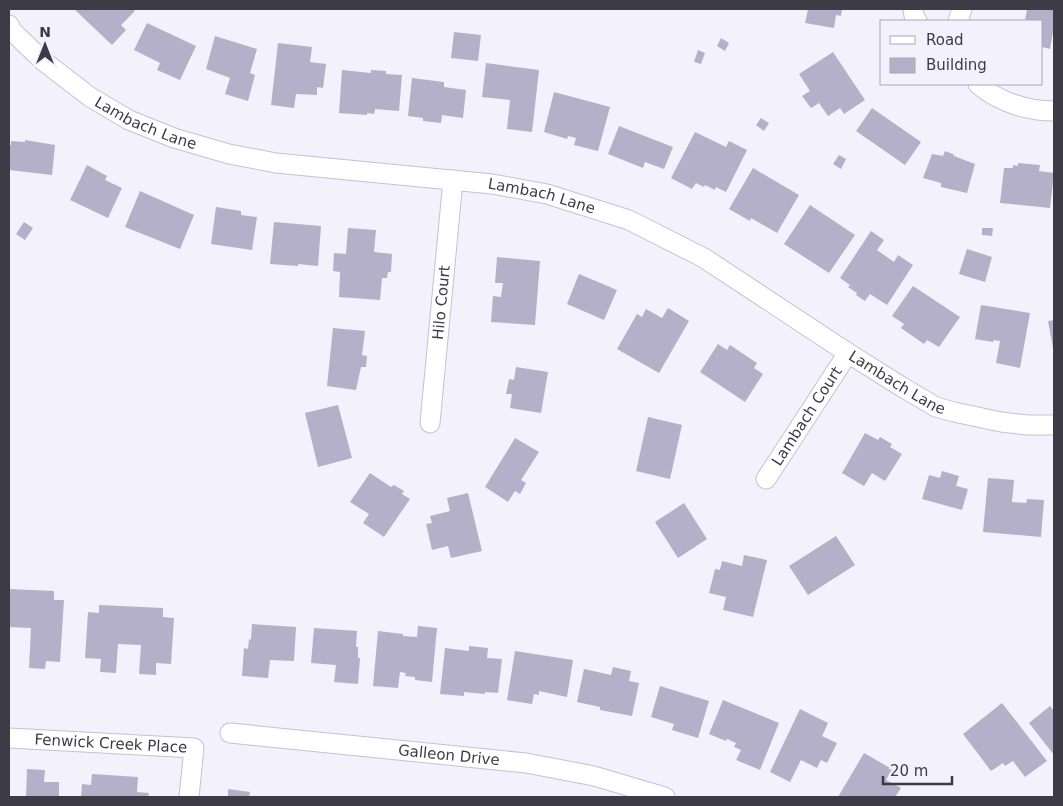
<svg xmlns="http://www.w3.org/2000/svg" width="1063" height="806" font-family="'DejaVu Sans',sans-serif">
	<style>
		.building { fill: #b4b0ca }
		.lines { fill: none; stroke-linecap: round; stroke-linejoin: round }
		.minor-casing { stroke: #c4c0da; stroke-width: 21 }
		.minor { stroke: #fff; stroke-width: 19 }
		.labels { text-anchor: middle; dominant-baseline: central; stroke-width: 5; stroke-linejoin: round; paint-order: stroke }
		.street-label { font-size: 15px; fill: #3d3b46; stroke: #f3f1fc }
	</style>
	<rect width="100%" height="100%" fill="#f3f1fc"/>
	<!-- building -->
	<path class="building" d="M74,9H132L135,11L121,25L126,30L112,45Z
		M808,9H842L841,16L836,15L834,28L805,23Z
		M1027,9H1054V26L1050,49L1042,47V21H1025Z
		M147,23L196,46L180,80L157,70L160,63L134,50Z
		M454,32L481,35L478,61L451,58Z
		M215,36L257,49L250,73L255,75L248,101L225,94L230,78L206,69Z
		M721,38L729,43L725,51L717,46Z
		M278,43L312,47L310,62L326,64L323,88L317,87V95L296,94L294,108L271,105Z
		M698,50L705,53L701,64L694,62Z
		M833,52L865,100L844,114L840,108L828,116L819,103L811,108L802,96L810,91L799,74Z
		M486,63L539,70L532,132L507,129L510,100L482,97Z
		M342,70L371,73V70L386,71V74L402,75L399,111L375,109L374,114L367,113V115L339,113Z
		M412,78L444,82V87L466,90L463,118L442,115L441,123L423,121V118L408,116Z
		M554,92L610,107L598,151L574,145L576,138L568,136L567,139L544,132Z
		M872,108L921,142L905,165L856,131Z
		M761,118L769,123L764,131L756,125Z
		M619,126L673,147L664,169L645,162L643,168L608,154Z
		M695,132L726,147L729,141L747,150L726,192L716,187L715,190L705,185L704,187L696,183L692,189L671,178Z
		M25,140L55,145L52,175L9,170V145H11V141L25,142Z
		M945,151L953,154L954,156L975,164L967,193L941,187V183L923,178L932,154L943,156Z
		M839,155L846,159L841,169L833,164Z
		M1018,163L1040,165L1039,171L1054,173L1050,208L1000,203L1004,168H1013V165L1018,166Z
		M87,165L107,176L105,180L122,188L108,218L70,200Z
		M753,168L799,195L777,233L751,218L750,221L729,209Z
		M140,191L194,215L180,249L125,227Z
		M810,205L855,235L829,273L784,244Z
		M216,207L241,211V215L257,217L252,250L211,244Z
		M24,222L33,228L25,240L16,234Z
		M274,222L321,226L318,266L298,264V266L270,264Z
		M348,228L376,230L374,252L392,254L391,272H388L387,278H382L380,300L339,297L340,272L333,271L334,253L346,254Z
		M982,228H993L992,236L982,235Z
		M871,231L884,240L877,250L894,262L898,255L913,265L887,305L870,294L865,301L856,295L857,293L848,287L850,285L840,278Z
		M967,249L992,257L985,282L959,274Z
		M497,257L540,261L535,325L491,322L493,296L501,297L503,283H495Z
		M579,274L617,290L604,320L567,304Z
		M913,286L960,317L939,347L927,340L924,344L901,328L904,324L892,316Z
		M981,305L1030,313L1020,368L996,363L1000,341L994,340L993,342L975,339Z
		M668,308L689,321L659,373L617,349L637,314L642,317L646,309L662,318Z
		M1054,320V348H1053L1048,321Z
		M333,328L365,331L362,355L367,356L366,367H361L356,390L327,386Z
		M718,344L727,350L730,345L757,363L754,368L763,374L745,402L700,372Z
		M516,367L548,372L541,413L510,408L512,394H506L509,379L514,380Z
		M338,405L352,458L318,467L305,413Z
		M648,417L682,425L670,479L636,471Z
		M865,433L878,440L880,437L892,444L890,447L902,454L885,481L872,473L864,486L842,473Z
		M515,438L539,452L521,480L526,483L520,494L515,491L508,502L485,487Z
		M942,471L959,476L956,486L968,489L962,510L922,499L929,475L940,478Z
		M370,473L391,487L394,485L404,491L402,494L410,499L384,537L363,523L369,514L350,502Z
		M988,478L1014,480L1012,502L1026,503L1027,499L1044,500L1041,537L983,532Z
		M468,493L482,551L451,558L448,546L432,550L426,524L432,523L430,516L450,511L447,498Z
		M684,503L707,539L678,558L655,522Z
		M836,536L855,565L808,595L789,566Z
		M744,555L767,560L753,617L723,610L726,597L709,593L715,569L720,570L722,561L742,566Z
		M9,589L54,591V600H64L60,662L46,661L45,669L29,668L31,628L9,627Z
		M99,605L163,608V617L174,618L171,664L156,663V675L139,674L141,645L118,644L116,673L100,672L101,659L85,658L88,612L99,613Z
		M252,624L296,627L294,661L270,660L268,678L242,676L244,648L248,649L249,639L251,640Z
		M418,626L437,628L432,682L415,680V677L405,676L406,673L400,672L398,688L373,686L378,631L403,634V636L417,637Z
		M314,628L357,631L356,647H358V658H360L358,684L334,682L336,665L311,663Z
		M469,646L488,648L487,658L502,659L498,693L485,692V694L464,692V696L440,694L445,648L469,651Z
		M515,651L573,660L567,697L539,691V695L534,694L532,704L507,700Z
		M613,667L631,671L629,681L639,683L632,716L600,710V707L577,702L584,669L611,675Z
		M660,686L709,701L698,738L672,730L674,724L651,717Z
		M723,700L779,723L760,770L736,760L741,750L734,747L736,743L727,739L726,741L709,734Z
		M1002,703L1047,761L1025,777L1013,761L1005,766L1003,763L991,771L963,734Z
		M1050,706L1054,711V755L1029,723Z
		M800,709L828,723L822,736L837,743L827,763L821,760L817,768L801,760L790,782L770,772Z
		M864,753L892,769L886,780L901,788L895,797H838Z
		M27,769L45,770L44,782H59V797H26Z
		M92,774L138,777L137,792L149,793L148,797H81L82,784L91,785Z
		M228,789L250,792L249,797H228Z"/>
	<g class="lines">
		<defs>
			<g id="minor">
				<path d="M913,9L914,16L917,21"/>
				<path d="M958,21L962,9"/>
				<path id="s1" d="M9,25L12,31L42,60L90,97L129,120L174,138L229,154L276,163L492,184L547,194L629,220L704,258L848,353L902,387L936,407L954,412L1001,422L1027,425H1054"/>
				<path d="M978,84C998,102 1028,111 1054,111"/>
				<path id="s2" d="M430,423L453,180"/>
				<path id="s3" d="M766,479L848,353"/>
				<path id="s4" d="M230,733L526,763L594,776L665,797"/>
				<path id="s5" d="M9,738L194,748L189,797"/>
			</g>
		</defs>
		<!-- minor casing -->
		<use href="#minor" class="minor-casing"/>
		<!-- minor -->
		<use href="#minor" class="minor"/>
	</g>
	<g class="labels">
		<!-- street labels -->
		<g class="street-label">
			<text stroke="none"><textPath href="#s1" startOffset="171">Lambach Lane</textPath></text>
			<text stroke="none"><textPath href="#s1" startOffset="576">Lambach Lane</textPath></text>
			<text stroke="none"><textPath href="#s2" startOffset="121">Hilo Court</textPath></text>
			<text stroke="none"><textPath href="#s1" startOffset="981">Lambach Lane</textPath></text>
			<text stroke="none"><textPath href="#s3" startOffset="75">Lambach Court</textPath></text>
			<text stroke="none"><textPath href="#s5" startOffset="102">Fenwick Creek Place</textPath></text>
			<text stroke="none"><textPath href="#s4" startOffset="220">Galleon Drive</textPath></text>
		</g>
	</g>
	<!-- border -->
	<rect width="1063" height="806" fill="none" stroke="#3d3b46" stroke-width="20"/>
	<!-- legend -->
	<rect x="880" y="20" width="162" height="65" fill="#f3f1fc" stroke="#aaa8b3"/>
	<rect x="890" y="36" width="25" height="8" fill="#ffffff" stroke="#aaa8b3"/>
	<text x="926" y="45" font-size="15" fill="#3d3b46">Road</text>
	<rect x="890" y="58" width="25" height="15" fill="#b4b0ca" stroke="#aaa8b3"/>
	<text x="926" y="70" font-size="15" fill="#3d3b46">Building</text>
	<!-- north arrow -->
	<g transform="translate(45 45)" stroke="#f3f1fc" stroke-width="4" paint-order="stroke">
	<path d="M0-4L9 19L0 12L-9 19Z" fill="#3d3b46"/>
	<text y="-8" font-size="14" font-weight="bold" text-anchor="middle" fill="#3d3b46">N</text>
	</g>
	<!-- scale -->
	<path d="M883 776v8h69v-8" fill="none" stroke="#3d3b46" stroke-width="2.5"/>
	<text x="890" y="776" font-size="15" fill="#3d3b46" stroke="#f3f1fc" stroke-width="4" paint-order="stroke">20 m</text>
</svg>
